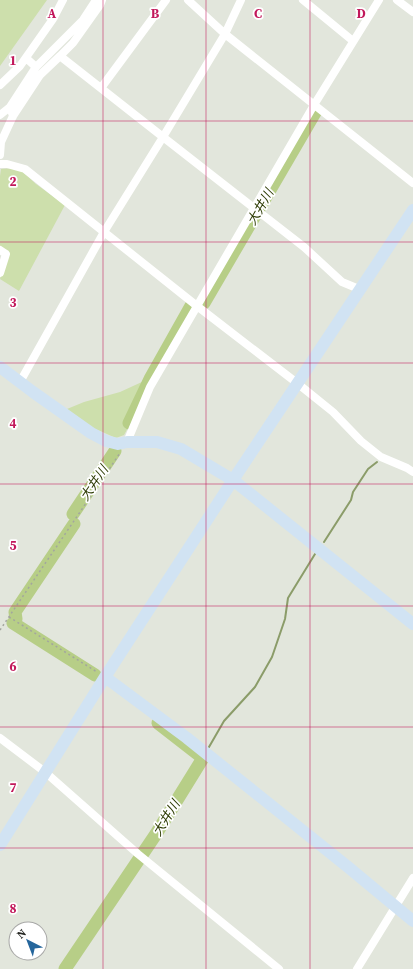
<svg xmlns="http://www.w3.org/2000/svg" width="413" height="969" font-family="'Source Serif 4','Noto Sans JP',serif">
	<style>
		.green { fill: #cddfac }
		.lines { fill: none; stroke-linecap: round; stroke-linejoin: round }
		.stream { stroke: #8b9c69; stroke-width: 2 }
		.river { stroke: #b7ce87; stroke-width: 13 }
		.path { stroke: #a3a69e; stroke-width: 1.5; stroke-dasharray: 2 3; stroke-linecap: butt }
		.street { stroke: #fff; stroke-width: 8 }
		.secondary { stroke: #d1e3f3; stroke-width: 12 }
		.grid { fill: none; stroke: #c2185b; stroke-width: 1; stroke-opacity: 0.55 }
		.labels { text-anchor: middle; dominant-baseline: central; stroke-width: 3.5; stroke-linejoin: round; paint-order: stroke }
		.water-label { font-size: 13px; font-style: italic; fill: #2e3c05; stroke: #fff }
		.grid-label { font-size: 13px; text-anchor: middle; font-weight: bold; fill: #c2185b; stroke: #fff; stroke-width: 3.5; stroke-linejoin: round; paint-order: stroke }
	</style>
	<rect width="100%" height="100%" fill="#e2e6dc"/>
	<!-- green -->
	<path class="green" d="M0,0H47L0,66Z
		M14,168L23,172L36,184L65,205L19,291L0,279L9,251L0,247V176L1,169Z
		M144,381L147,383L129,419V426L124,435L116,438L91,427L67,409L84,402L120,392Z"/>
	<g class="lines">
		<!-- stream -->
		<path class="stream" d="M324,542L351,500L353,492L368,469L377,462
			M209,747L224,721L255,687L272,657L285,619L288,598L315,554"/>
		<!-- river -->
		<path class="river" d="M204,303L316,111
			M129,423L150,379L191,306
			M73,514L115,451
			M16,619L15,612L74,524
			M13,623L95,675
			M65,969L156,834L203,758L158,723"/>
		<!-- path -->
		<path class="path" d="M9,617L97,672
			M0,630L120,453"/>
		<!-- street -->
		<path class="street" d="M102,0L100,5L73,43L60,56L163,137L225,34L413,183
			M188,0L225,34L241,0
			M303,0L353,41
			M397,0L413,12
			M26,58L36,67L83,20L96,0
			M0,85L20,66L53,19L63,0
			M101,88L166,0
			M0,115L10,107
			M13,116L10,107L36,67
			M0,155L1,142L13,116L40,75L60,56
			M0,164H7L25,169L104,232L163,137L304,247L342,282L359,289
			M0,250L6,254L0,273
			M20,382L104,232L197,306L297,383L333,412L361,441L381,457L407,468L413,472
			M127,442L150,387L314,105L379,0
			M0,738L45,772L138,854L279,969
			M357,969L413,878"/>
		<!-- secondary -->
		<path class="secondary" d="M0,367L33,392L91,433L106,441L118,444L127,442H157L181,449L233,480L413,624
			M105,677L187,738L348,867L413,921
			M0,845L105,677L233,480L413,210"/>
	</g>
	<!-- grid -->
	<path class="grid" d="M103,0V969M206,0V969M310,0V969M0,121H413M0,242H413M0,363H413M0,484H413M0,606H413M0,727H413M0,848H413"/>
	<g class="labels">
		<!-- water labels -->
		<g class="water-label">
			<text transform="translate(260 207) rotate(-60)">大井川</text>
			<text transform="translate(94 483) rotate(-56)">大井川</text>
			<text transform="translate(166 818) rotate(-58)">大井川</text>
		</g>
	</g>
	<g class="grid-label">
		<text x="52" y="18">A</text>
		<text x="155" y="18">B</text>
		<text x="258" y="18">C</text>
		<text x="361" y="18">D</text>
		<text x="13" y="65">1</text>
		<text x="13" y="186">2</text>
		<text x="13" y="307">3</text>
		<text x="13" y="428">4</text>
		<text x="13" y="550">5</text>
		<text x="13" y="671">6</text>
		<text x="13" y="792">7</text>
		<text x="13" y="913">8</text>
	</g>
	<!-- north arrow -->
	<g transform="translate(28 941) rotate(318)"><circle r="19" fill="#ffffff" stroke="#a8a8a7"/>
	<path d="M0-3L7 15L0 10L-7 15Z" fill="#25669c"/>
	<text y="-6" font-size="11" font-weight="bold" text-anchor="middle" fill="#252622">N</text>
	</g>
</svg>
